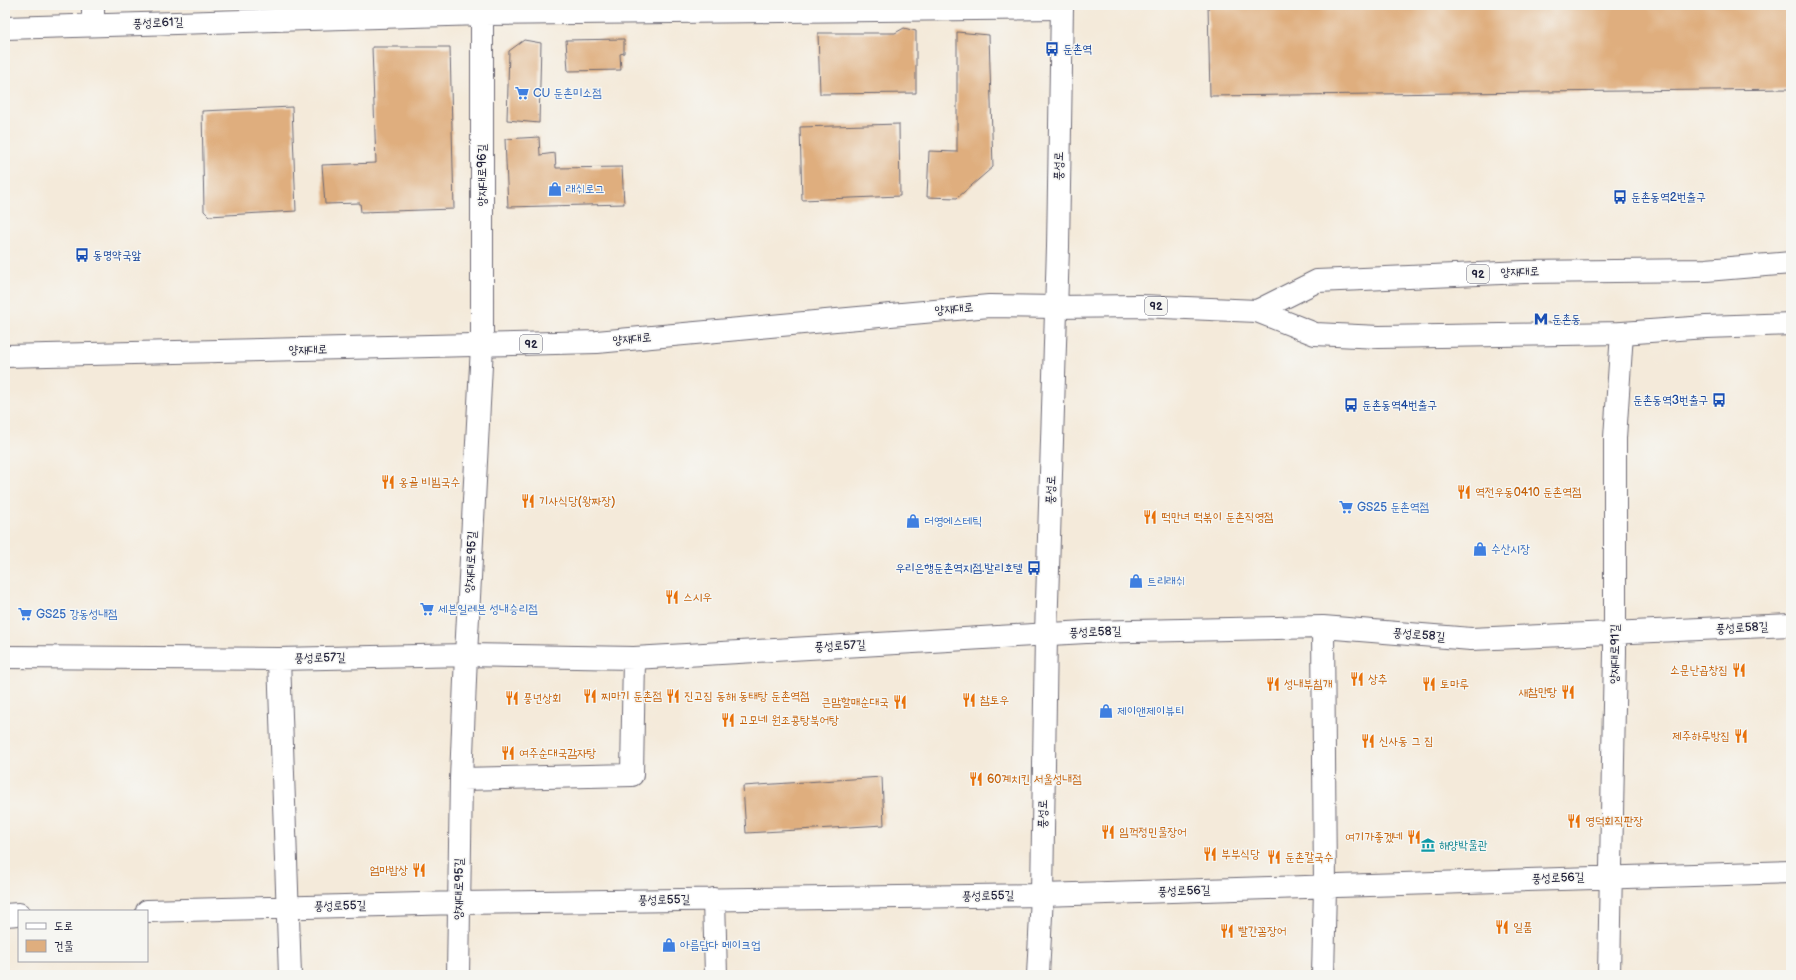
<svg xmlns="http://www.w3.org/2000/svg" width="1796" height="980" font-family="'Balsamiq Sans','Poor Story',sans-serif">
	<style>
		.building { fill: #dfae7e }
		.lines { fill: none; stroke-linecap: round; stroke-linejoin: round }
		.street-casing { stroke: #6c6873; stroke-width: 24 }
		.secondary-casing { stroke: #6c6873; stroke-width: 24 }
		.primary-casing { stroke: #6c6873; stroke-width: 24 }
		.street { stroke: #fff; stroke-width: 22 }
		.secondary { stroke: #fff; stroke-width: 22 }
		.primary { stroke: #fff; stroke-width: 22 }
		.labels { text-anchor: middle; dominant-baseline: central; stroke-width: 3; stroke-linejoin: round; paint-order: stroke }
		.shield { fill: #f6f6f2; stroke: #626272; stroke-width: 1 }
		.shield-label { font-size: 11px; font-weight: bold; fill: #22223b }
		.street-label { font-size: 12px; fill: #22223b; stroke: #f6f6f2 }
		.transit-label { font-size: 12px; fill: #164399; stroke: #f6f6f2; text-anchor: start }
		.shop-label { font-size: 12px; fill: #366cbe; stroke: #f6f6f2; text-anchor: start }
		.food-label { font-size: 12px; fill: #c56008; stroke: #f6f6f2; text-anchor: start }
		.culture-label { font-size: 12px; fill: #0d838f; stroke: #f6f6f2; text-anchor: start }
	</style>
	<rect width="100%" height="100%" fill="#f6f6f2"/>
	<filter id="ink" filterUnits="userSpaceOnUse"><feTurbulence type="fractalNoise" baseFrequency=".025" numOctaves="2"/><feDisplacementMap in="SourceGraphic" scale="8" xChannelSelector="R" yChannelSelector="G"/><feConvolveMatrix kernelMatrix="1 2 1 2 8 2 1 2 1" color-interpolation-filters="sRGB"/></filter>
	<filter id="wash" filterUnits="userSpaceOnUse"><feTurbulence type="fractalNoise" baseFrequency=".012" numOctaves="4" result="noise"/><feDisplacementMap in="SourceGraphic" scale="16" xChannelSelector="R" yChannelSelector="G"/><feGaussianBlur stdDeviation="0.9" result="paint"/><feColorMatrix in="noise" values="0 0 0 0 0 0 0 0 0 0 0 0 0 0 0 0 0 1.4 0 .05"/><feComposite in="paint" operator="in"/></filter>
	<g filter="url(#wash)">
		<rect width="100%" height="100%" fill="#f4eada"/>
		<g id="blocks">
			<!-- building -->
			<path class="building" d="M285,5H336V7L285,8Z
				M1208,5H1791V89L1210,96Z
				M904,28L916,31V93L820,94L818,33H895Z
				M957,32L989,35L993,167L957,198L927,197L929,151L957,152Z
				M624,39V53L620,54L621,70L568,71L566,40Z
				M524,40L541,43L539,123L507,120L509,51Z
				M372,47H450L454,209L361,212L360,203L325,204L322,165L376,163Z
				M292,107L296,211L209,216L204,211L202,111Z
				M899,124L900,196L802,200L800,127Z
				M539,137L540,155L555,153L556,168L622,167L624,204L508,207L505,139Z
				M882,777L884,825L746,833L743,786Z"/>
		</g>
	</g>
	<g filter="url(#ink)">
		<use href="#blocks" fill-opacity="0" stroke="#6c6873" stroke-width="1"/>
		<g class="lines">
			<defs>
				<path id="street" d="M93,5V25
					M5,28L482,14L1062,8
					M5,657L279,659L466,655L634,658L1086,632L1323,627L1471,639L1791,625
					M279,659L290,975
					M461,779L632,775L634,658
					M714,899L716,975
					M147,911L459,903L1042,895L1791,872
					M5,915L19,914
					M458,975L461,779L466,655L482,346V5
					M1323,975L1325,887L1323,627
					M1609,975L1615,652V438L1622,333"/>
				<path id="secondary" d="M1038,975L1042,895L1046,634L1058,247L1062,5"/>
				<path id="primary" d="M1257,311L1317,281L1524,272L1706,270L1791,263
					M5,356L597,342L989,306L1055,307L1140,306L1257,311L1315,334L1379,337L1622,333L1706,327L1791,324"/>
			</defs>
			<!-- street casing -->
			<use href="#street" class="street-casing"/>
			<!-- secondary casing -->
			<use href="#secondary" class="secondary-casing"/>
			<!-- primary casing -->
			<use href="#primary" class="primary-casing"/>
			<!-- street -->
			<use href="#street" class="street"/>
			<!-- secondary -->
			<use href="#secondary" class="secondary"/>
			<!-- primary -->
			<use href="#primary" class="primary"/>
		</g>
	</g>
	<!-- icons -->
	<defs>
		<symbol id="bus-bare" viewBox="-9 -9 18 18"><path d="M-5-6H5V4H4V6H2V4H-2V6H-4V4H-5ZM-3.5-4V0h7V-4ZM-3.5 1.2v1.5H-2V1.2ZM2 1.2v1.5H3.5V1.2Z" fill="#1a4fb4" stroke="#f6f6f2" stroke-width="2.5" paint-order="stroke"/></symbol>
		<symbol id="supermarket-bare" viewBox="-9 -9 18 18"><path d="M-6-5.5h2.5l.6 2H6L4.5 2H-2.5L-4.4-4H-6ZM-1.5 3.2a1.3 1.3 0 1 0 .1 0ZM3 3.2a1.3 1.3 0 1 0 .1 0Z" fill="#3f7fe0" stroke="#f6f6f2" stroke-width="2.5" paint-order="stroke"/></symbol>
		<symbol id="shop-bare" viewBox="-9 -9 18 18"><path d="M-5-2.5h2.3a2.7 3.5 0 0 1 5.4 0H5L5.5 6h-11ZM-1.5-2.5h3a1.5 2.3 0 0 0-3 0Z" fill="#3f7fe0" stroke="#f6f6f2" stroke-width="2.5" paint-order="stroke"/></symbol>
		<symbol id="metro-bare" viewBox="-9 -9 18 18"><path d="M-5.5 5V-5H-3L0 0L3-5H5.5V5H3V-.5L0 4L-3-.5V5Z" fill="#1a4fb4" stroke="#f6f6f2" stroke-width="2.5" paint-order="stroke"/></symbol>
		<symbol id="restaurant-bare" viewBox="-9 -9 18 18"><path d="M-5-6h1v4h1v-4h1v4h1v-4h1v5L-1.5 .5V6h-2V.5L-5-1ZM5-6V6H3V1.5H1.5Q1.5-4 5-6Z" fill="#e8710a" stroke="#f6f6f2" stroke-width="2.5" paint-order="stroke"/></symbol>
		<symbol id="museum-bare" viewBox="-9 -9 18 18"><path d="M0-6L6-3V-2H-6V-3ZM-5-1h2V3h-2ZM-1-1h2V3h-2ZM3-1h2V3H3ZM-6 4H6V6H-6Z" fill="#0f9aa8" stroke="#f6f6f2" stroke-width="2.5" paint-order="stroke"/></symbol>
	</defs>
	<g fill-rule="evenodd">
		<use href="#bus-bare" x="1042" y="39" width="20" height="20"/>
		<use href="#supermarket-bare" x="512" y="83" width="20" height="20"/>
		<use href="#shop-bare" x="545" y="179" width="20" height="20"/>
		<use href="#bus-bare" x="1610" y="187" width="20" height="20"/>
		<use href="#bus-bare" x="72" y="245" width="20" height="20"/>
		<use href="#metro-bare" x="1531" y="309" width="20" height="20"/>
		<use href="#bus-bare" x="1709" y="390" width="20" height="20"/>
		<use href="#bus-bare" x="1341" y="395" width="20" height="20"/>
		<use href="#restaurant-bare" x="378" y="472" width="20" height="20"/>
		<use href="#restaurant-bare" x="1454" y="482" width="20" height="20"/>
		<use href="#restaurant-bare" x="518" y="491" width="20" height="20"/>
		<use href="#supermarket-bare" x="1336" y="497" width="20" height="20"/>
		<use href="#restaurant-bare" x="1140" y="507" width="20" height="20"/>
		<use href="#shop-bare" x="903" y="511" width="20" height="20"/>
		<use href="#shop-bare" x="1470" y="539" width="20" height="20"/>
		<use href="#bus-bare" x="1024" y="558" width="20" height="20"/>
		<use href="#shop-bare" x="1126" y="571" width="20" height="20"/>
		<use href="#restaurant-bare" x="662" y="587" width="20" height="20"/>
		<use href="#supermarket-bare" x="417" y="599" width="20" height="20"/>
		<use href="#supermarket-bare" x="15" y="604" width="20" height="20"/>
		<use href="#restaurant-bare" x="1729" y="660" width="20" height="20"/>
		<use href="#restaurant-bare" x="1347" y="669" width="20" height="20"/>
		<use href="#restaurant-bare" x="1263" y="674" width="20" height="20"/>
		<use href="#restaurant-bare" x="1419" y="674" width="20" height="20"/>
		<use href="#restaurant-bare" x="1558" y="682" width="20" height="20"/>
		<use href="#restaurant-bare" x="580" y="686" width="20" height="20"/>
		<use href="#restaurant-bare" x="663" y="686" width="20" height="20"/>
		<use href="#restaurant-bare" x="502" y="688" width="20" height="20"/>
		<use href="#restaurant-bare" x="959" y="690" width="20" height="20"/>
		<use href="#restaurant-bare" x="890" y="692" width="20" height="20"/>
		<use href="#shop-bare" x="1096" y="701" width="20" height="20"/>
		<use href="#restaurant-bare" x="718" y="710" width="20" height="20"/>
		<use href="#restaurant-bare" x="1731" y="726" width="20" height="20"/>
		<use href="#restaurant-bare" x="1358" y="731" width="20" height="20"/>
		<use href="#restaurant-bare" x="498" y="743" width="20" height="20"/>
		<use href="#restaurant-bare" x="966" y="769" width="20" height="20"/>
		<use href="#restaurant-bare" x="1564" y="811" width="20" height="20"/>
		<use href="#restaurant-bare" x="1098" y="822" width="20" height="20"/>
		<use href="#restaurant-bare" x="1404" y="827" width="20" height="20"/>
		<use href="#museum-bare" x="1418" y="835" width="20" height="20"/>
		<use href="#restaurant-bare" x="1200" y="844" width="20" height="20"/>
		<use href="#restaurant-bare" x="1264" y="847" width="20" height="20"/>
		<use href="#restaurant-bare" x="409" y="860" width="20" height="20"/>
		<use href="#restaurant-bare" x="1492" y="917" width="20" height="20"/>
		<use href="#restaurant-bare" x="1217" y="921" width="20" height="20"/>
		<use href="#shop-bare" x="659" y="935" width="20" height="20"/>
	</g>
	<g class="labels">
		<!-- shield labels -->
		<g class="shield">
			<rect x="1467" y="265" width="22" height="18" rx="3"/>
			<rect x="1145" y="297" width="22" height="18" rx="3"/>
			<rect x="520" y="335" width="22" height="18" rx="3"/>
		</g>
		<g class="shield-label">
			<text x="1478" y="274">92</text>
			<text x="1156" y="306">92</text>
			<text x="531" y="344">92</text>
		</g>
		<!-- street labels -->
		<g class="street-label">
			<text transform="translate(158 23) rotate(-2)">풍성로61길</text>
			<text transform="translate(1059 166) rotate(-89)">풍성로</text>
			<text transform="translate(482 175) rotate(-90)">양재대로96길</text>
			<text transform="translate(1520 272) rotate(-2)">양재대로</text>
			<text transform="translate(954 309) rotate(-5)">양재대로</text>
			<text transform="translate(632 339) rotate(-5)">양재대로</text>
			<text transform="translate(308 350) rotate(-1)">양재대로</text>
			<text transform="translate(1051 490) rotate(-88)">풍성로</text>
			<text transform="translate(471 562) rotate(-87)">양재대로95길</text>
			<text transform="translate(1742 628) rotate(-3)">풍성로58길</text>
			<text transform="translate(1095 632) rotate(-2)">풍성로58길</text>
			<text transform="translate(1419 635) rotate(5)">풍성로58길</text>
			<text transform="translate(840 646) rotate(-3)">풍성로57길</text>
			<text transform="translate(1615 654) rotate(-89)">양재대로91길</text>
			<text transform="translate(320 658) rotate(-1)">풍성로57길</text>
			<text transform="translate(1043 814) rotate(-89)">풍성로</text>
			<text transform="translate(1558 878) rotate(-2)">풍성로56길</text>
			<text transform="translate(459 889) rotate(-89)">양재대로95길</text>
			<text transform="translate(1184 891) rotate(-2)">풍성로56길</text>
			<text transform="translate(988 896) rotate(-1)">풍성로55길</text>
			<text transform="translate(664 900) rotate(-1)">풍성로55길</text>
			<text transform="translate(340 906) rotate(-1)">풍성로55길</text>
		</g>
		<!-- transit labels -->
		<g class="transit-label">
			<text x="1063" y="49">둔촌역</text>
			<text x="1631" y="197">둔촌동역2번출구</text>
			<text x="93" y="255">동명약국앞</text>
			<text x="1552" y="319">둔촌동</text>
			<text x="1708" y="400" text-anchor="end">둔촌동역3번출구</text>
			<text x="1362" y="405">둔촌동역4번출구</text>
			<text x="1023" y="568" text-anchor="end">우리은행둔촌역지점.발리호텔</text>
		</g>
		<!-- shop labels -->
		<g class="shop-label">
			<text x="533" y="93">CU 둔촌미소점</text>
			<text x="566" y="189">래쉬로그</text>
			<text x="1357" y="507">GS25 둔촌역점</text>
			<text x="924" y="521">더영에스테틱</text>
			<text x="1491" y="549">수산시장</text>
			<text x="1147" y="581">트리래쉬</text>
			<text x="438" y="609">세븐일레븐 성내승리점</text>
			<text x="36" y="614">GS25 강동성내점</text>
			<text x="1117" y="711">제이앤제이뷰티</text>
			<text x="680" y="945">아름답다 메이크업</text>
		</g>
		<!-- food labels -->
		<g class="food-label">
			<text x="399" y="482">옹골 비빔국수</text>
			<text x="1475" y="492">역전우동0410 둔촌역점</text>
			<text x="539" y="501">기사식당(왕짜장)</text>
			<text x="1161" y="517">떡만녀 떡볶이 둔촌직영점</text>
			<text x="683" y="597">스시우</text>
			<text x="1728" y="670" text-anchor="end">소문난곱창집</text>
			<text x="1368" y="679">상추</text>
			<text x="1284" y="684">성내부침개</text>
			<text x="1440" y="684">토마루</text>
			<text x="1557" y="692" text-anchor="end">새참만땅</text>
			<text x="601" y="696">찌마기 둔촌점</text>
			<text x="684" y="696">진고집 동해 동태탕 둔촌역점</text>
			<text x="523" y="698">풍년상회</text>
			<text x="980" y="700">참토우</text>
			<text x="889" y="702" text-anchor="end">큰맘할매순대국</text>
			<text x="739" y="720">고모네 원조콩탕북어탕</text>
			<text x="1730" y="736" text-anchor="end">제주하루방집</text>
			<text x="1379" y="741">신사동 그 집</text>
			<text x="519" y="753">여주순대국감자탕</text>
			<text x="987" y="779">60계치킨 서울성내점</text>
			<text x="1585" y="821">영덕회직판장</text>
			<text x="1119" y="832">임꺽정민물장어</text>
			<text x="1403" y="837" text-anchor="end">여기가좋겠네</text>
			<text x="1221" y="854">부부식당</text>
			<text x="1285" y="857">둔촌칼국수</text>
			<text x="408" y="870" text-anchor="end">엄마밥상</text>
			<text x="1513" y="927">일품</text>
			<text x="1238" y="931">빨간꼼장어</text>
		</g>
		<!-- culture labels -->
		<g class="culture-label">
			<text x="1439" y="845">해양박물관</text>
		</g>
	</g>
	<!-- margin -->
	<rect width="1796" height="980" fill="none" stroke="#f6f6f2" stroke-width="20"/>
	<!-- legend -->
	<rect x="18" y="910" width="130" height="52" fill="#f6f6f2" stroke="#a1a1a9"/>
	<rect x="26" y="923" width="20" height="6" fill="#ffffff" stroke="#a1a1a9"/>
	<text x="54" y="930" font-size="12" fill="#22223b">도로</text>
	<rect x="26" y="940" width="20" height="12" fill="#dfae7e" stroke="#a1a1a9"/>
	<text x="54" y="950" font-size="12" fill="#22223b">건물</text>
</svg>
